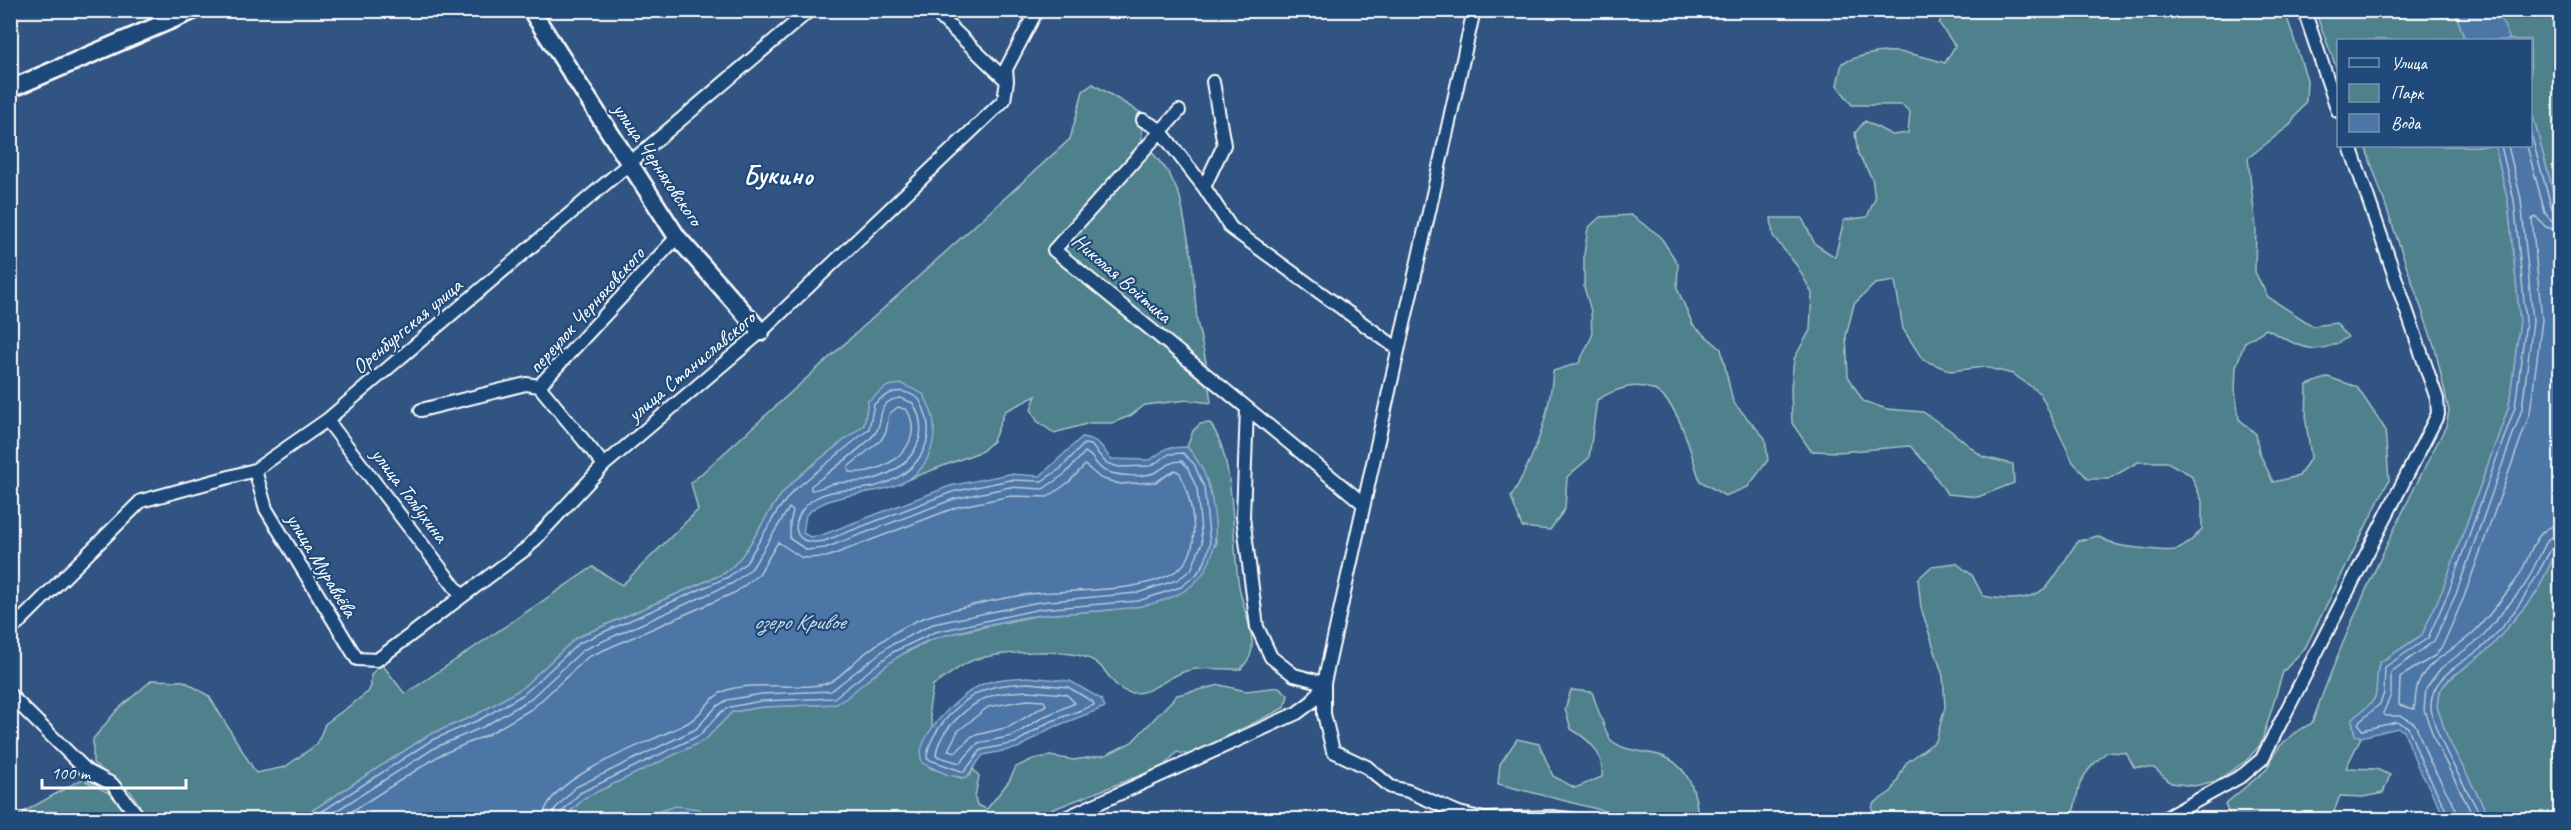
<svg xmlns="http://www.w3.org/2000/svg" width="2571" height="830" font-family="Caveat,sans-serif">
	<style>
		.green { fill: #4f818d; stroke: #a7c0c6; stroke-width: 1.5 }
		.water { fill: #4b76a5; stroke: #93adc9; stroke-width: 1.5 }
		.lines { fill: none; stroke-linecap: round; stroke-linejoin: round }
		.shore { stroke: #b7c8db; stroke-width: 1.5 }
		.street-casing { stroke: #fff; stroke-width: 16 }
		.secondary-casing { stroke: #fff; stroke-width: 21 }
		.street { stroke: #1f4a7a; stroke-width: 12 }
		.secondary { stroke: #1f4a7a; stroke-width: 16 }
		.labels { text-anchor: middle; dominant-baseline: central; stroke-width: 4.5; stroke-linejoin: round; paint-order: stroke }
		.street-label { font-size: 21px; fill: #fff; stroke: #1f4a7a }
		.water-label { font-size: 22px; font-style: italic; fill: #d2dde8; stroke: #1f4a7a }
		.district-label { font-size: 27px; font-weight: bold; fill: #fff; stroke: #1f4a7a }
	</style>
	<rect width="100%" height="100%" fill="#315483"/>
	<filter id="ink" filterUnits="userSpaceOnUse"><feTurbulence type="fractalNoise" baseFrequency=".0167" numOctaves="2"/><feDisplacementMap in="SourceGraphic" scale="12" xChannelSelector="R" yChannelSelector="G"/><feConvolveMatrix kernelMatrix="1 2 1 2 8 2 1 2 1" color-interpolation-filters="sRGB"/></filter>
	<g filter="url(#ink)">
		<!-- green -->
		<path class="green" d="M1946,11H2285L2307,80L2306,101L2290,125L2248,158L2256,228L2255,272L2268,297L2313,326L2336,323L2348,337C2314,360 2299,345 2266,329L2245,342L2236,367L2235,390L2239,419L2256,434L2259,452L2273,482L2299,476L2311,457L2306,422L2307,385L2328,377L2357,387L2385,429L2389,480L2305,648L2283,672L2261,744L2246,761L2216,781L2194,786L2171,783L2154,768L2134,767L2126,753L2107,752C2095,762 2081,775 2078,791C2075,803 2076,809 2069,819H1871L1873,804L1892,791L1906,763L1936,741L1945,707L1943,676L1921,608L1918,579L1932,566L1956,563L1972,575L1983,596C2003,600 2033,603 2049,584C2060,572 2067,555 2078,541L2097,536C2121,548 2122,546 2148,549C2177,552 2181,553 2202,529V501L2191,475L2167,462H2138L2109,479H2088L2073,462L2040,393L2013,374L1984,367L1951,371L1923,360L1903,329L1895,281L1875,284L1854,304L1846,336L1848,376L1863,401L1887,409L1923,412L1951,431L1983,457L2013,464L2014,483L1978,497L1947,494L1929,467L1910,446L1839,452L1811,451L1792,423L1791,387L1794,359L1810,330L1812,293L1797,266L1773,236L1771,218H1802L1815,244L1835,257L1844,220L1867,217L1875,199L1872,178L1858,154L1855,133L1865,121L1892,135L1908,133L1910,112L1902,105H1852L1837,85L1842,63C1882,46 1904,50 1945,63L1955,46L1939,23Z
			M2315,11H2455L2465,40H2338V72Z
			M2498,11H2560V218L2531,109L2530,40H2510Z
			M1093,84L1141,113L1142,140L1169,173L1180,197L1192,259L1197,321L1206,362L1211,403L1187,400L1145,405L1130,416L1112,423H1090L1054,433L1037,421L1031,409L1036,396L1005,411L993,441L982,451L904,481L921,467L868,401L864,425C839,445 811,464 788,487C763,513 754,550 725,573L576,638L521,689L476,715L429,735L299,819H148L131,792L93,763V739L117,710L152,680L184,681L209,696L256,773L285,767L317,744L325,724L368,692L371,686V675L381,663L405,694L593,567L622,585L698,510L691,483L1070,139L1083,91Z
			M2365,146H2495L2508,201L2520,321L2509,406L2443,589L2422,635L2379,663C2372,700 2386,693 2352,719L2355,734L2361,737L2346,768L2376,769L2390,775L2383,793L2363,797L2340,796L2331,819H2231L2225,804L2266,770L2279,747L2294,733L2312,723C2347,624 2397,520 2446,426L2449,411L2435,348Z
			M1631,215L1660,236L1678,264L1677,288L1693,325L1721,349L1733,402L1765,438L1768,460L1748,487L1725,496L1700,481C1682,426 1670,356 1597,400L1589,458L1567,477L1565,509L1550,530L1522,527L1511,497C1534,458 1550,417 1553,371L1579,363L1592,336L1591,311L1584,287V254L1588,228L1600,217Z
			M1210,423C1237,460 1231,540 1239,586C1242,604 1250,622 1252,641C1253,654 1249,660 1241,669C1223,670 1203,666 1186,671C1166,677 1148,698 1127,692C1112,687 1106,667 1094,661C1069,647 1003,652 976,659C962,663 946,678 933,685L929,709L933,729L925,741L930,768L961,778L970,776L973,769L979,776L975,797L977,805L987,809L1009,781L1016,767L1033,759L1050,756L1074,760L1106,755L1132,742L1177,695L1220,685L1246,691L1279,687L1288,695L1285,707L1276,712L1189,755L1177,752L1164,766L1028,819L703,820L645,815L635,819L563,820L584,798L705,740L732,712L762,707L836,704L897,657L936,637L1040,615L1110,610L1216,545C1214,509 1212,475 1187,447L1193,431L1200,424Z
			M2560,543V819H2490L2447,737L2437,707L2439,691L2450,679L2490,648L2537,592Z
			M1571,690L1592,692C1596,703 1605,733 1611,740C1628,755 1651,749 1669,759C1691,771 1697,797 1698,819H1636L1498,784L1500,764L1517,739L1539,744L1553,776L1575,788L1602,777C1604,753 1590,740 1571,729L1565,709Z
			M82,779L111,794L131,819H11Z"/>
		<!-- water -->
		<path class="water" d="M2455,11H2498L2510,40H2465Z
			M2531,109L2560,218V543L2537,592L2490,648L2449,679L2439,691L2437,707L2447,737L2490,819H2446L2417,765L2404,731L2398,728L2361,737L2355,735L2352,719C2386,693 2372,700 2379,663L2422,635L2443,589L2509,406L2520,321L2508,201L2495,146H2530Z
			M902,384L923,394C933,411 937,426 932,446C915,509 841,479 806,515L803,533L810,537L822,535L950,486L1009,474L1040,476L1082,437C1097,439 1103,446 1110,459L1150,460L1167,448L1187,447C1207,469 1212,493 1215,522C1222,621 1109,607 1041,615C1007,619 972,628 939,637C903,647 873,676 845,699L836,704L762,707L732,712L705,740L584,798L563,819H299L429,735L476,715L521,689L576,638L725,573C754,550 763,513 788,487C811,464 839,445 864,425L868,401L888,386Z
			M1027,677L1070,681L1101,699L1105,707L1049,729L1018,748L983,755L966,778L948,775L922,763C913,738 957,698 977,687C992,678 1011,679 1027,677Z
			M676,806L699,809L706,817L703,820L635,819Z"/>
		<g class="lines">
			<!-- shore -->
			<path class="shore" d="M2530,131L2552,209L2560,214
				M2527,146L2545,213L2551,220L2560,222
				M2560,231L2546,227L2536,217L2532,219L2542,320L2530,413L2464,597L2443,645L2436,655L2400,677L2399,705L2414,709C2416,700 2415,690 2419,681C2431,657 2458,649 2476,630C2490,615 2502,599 2514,583C2530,565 2531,526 2560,525
				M900,398L913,403C934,439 908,469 874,479C862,483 849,481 837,483C828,484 819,490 811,490V486C826,474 867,446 876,432C885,417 875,402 900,398Z
				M898,407L907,410C928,447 882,476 849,472L848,467L881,440L886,432L889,414Z
				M1028,683L1068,687L1093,702L1094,705L1047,723L1015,743L981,750L964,772L927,759C928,731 963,696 990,688C1002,684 1016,684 1028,683Z
				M1028,691L1066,694L1075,703L1043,717L1013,736L978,743L960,763L936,756C937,732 970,703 991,696C1002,692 1016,692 1028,691Z
				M1027,700L1044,701L1046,705L1009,727L972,736L956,752L948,750L958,731L988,707Z
				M309,820L432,740L479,720L524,694L579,643L728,577L746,563L778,510L793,491L869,429L874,404C890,391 901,386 919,399C943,441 916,477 873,487C851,492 831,487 811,501C789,519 790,548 824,541L952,492L1010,480L1042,481L1060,469L1084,444L1091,445L1106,463L1119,467L1151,466L1169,454L1183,453L1194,464L1204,487L1210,544L1205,562L1196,575L1181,587L1138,601L1040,609L935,632L893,652L834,698L761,701L730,707L721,712L700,735L580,793L561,813L559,820
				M322,820L436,747L483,727L529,700L583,650L733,583L752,568L789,508L793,511L790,523V539L807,550L825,548L954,499L1010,487L1043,489L1065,474L1085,452C1094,456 1096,467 1105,471C1117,476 1145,478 1156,472C1166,467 1170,461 1182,461L1188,468L1197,489L1202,543L1191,570L1177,580L1137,593L1039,602L933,624L889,646L831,691L761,694L727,700L716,707L696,729L576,787L555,809L552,820
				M338,820L440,755L487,735L533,708L588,657L736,592L759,574L778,542L802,558L827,557L957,507L1011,496L1048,497L1069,482L1085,465L1100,478L1120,484L1156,482L1175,470L1180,473C1190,496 1203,542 1184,564C1157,594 1077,589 1039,593C1003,597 967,606 932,615C905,623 880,641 858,659C850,666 840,677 830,682C808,692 757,680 727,690C709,696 703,714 689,722C655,742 544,775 543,820
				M2451,820L2422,763L2408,727L2397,722L2362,730L2358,723L2380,704L2384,693L2385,667L2428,638L2449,591L2515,407L2526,321L2514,200L2501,146
				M2459,820L2457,811L2429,760L2415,724L2402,716H2386L2383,713L2391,695V672L2434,641L2456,594L2522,409L2533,321L2521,199L2508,146
				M2475,820L2435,741L2424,710L2426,688L2441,668L2481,638L2525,585L2548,539L2560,534
				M2483,820C2469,792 2433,736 2431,707C2430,674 2466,663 2486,644C2516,616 2535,580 2553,545L2560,542"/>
			<defs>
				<path id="street" d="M933,10L1007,81
					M1474,10L1324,683V714L1333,751L1367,767L1391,787L1408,791L1459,813L1484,819L1552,817L1578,820
					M2304,10L2338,111
					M1213,82L1224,145L1204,187L1231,228L1398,349
					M1179,111L1054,250L1364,504
					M1143,120L1159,129L1204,187
					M1247,408L1243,517L1257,627L1271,657L1294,675L1324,683
					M421,410L526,384L539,386
					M327,420L461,595
					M604,465L539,386L677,237
					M255,470L266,509L357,659L377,660L527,548L604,465L761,332L1004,100L1007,81L1006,69L1037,10
					M10,631L141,501L255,470L327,420L810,10
					M10,695L87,771L112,784L141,820
					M1061,820L1297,713L1313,701L1323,684
					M2162,820L2243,775L2262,759L2438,414L2437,399L2350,146"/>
				<path id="secondary" d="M531,10L677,237L761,332
					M10,89L195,10"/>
			</defs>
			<!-- street casing -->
			<use href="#street" class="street-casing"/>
			<!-- secondary casing -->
			<use href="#secondary" class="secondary-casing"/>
			<!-- street -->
			<use href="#street" class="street"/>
			<!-- secondary -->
			<use href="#secondary" class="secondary"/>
		</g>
	</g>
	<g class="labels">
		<!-- street labels -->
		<g class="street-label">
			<text transform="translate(658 164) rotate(56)">улица Черняховского</text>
			<text transform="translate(1122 278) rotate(41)">Николая Войтика</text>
			<text transform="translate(586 310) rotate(-48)">переулок Черняховского</text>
			<text transform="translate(407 326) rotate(-40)">Оренбургская улица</text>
			<text transform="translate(691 366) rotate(-40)">улица Станиславского</text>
			<text transform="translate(410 495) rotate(53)">улица Толбухина</text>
			<text transform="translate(322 565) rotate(59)">улица Муравьёва</text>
		</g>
		<!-- water labels -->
		<g class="water-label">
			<text x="799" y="622">озеро Кривое</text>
		</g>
		<!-- district labels -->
		<g class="district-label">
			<text x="778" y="175">Букино</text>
		</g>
	</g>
	<!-- margin -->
	<rect width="2571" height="830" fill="none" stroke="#1f4a7a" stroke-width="36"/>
	<rect x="18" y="18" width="2535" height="794" fill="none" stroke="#fff" stroke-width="2" filter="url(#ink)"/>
	<!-- legend -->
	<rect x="2337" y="39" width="195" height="108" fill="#1f4a7a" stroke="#7992af" stroke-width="1.5"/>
	<rect x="2349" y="58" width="30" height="9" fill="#1f4a7a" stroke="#7992af" stroke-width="1.5"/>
	<text x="2391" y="69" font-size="18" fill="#ffffff">Улица</text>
	<rect x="2349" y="84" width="30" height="18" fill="#4f818d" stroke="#7992af" stroke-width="1.5"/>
	<text x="2391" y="99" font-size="18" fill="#ffffff">Парк</text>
	<rect x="2349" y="114" width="30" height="18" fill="#4b76a5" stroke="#7992af" stroke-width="1.5"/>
	<text x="2391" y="129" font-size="18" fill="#ffffff">Вода</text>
	<!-- scale -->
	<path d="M42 779v9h144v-9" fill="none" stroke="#ffffff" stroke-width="3"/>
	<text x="51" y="779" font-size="18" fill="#ffffff" stroke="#1f4a7a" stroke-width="4.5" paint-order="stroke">100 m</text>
</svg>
